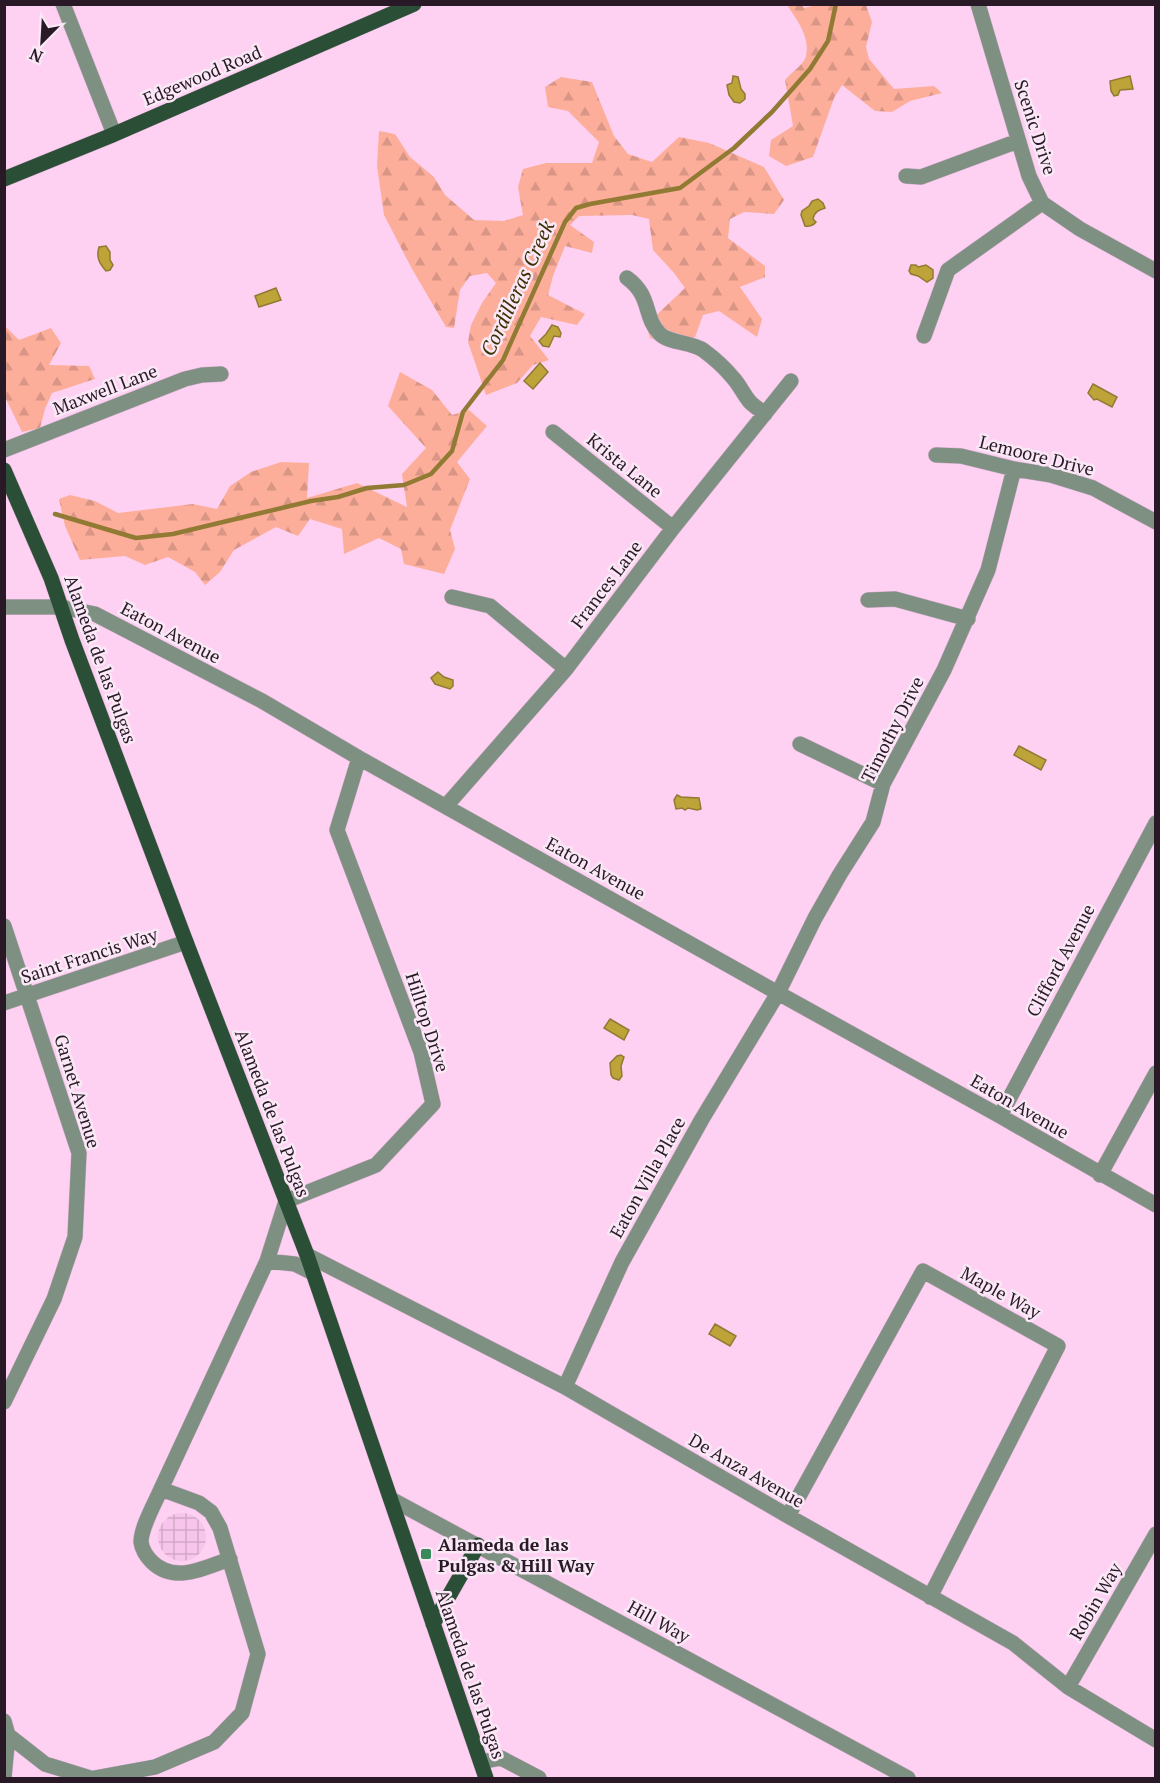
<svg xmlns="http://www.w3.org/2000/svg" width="1160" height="1783" font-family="'PT Serif',serif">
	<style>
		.industrial { fill: url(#industrial-grid) }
		.forest { fill: url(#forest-firs) }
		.water { fill: #bea339; stroke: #917a33; stroke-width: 1.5 }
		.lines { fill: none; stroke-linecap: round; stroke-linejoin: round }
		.stream { stroke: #917a33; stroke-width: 4.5 }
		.minor-casing { stroke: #d8b0ce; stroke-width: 16 }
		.major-casing { stroke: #d8b0ce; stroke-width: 16 }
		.minor { stroke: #7d9082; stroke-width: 15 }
		.major { stroke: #2b4e37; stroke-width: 15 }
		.poi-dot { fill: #3a895a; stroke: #fae8f6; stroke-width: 2 }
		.labels { text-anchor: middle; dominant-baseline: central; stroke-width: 5; stroke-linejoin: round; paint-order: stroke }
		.street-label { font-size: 18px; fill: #291926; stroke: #fae8f6 }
		.poi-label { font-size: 18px; font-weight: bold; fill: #291926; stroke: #fae8f6; text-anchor: start }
		.water-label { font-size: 20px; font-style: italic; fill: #3b3002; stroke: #fae8f6 }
	</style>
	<defs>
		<pattern id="industrial-grid" width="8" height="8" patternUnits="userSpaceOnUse" patternTransform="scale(1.5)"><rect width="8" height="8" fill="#f7c4eb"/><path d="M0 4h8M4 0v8" fill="none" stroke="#d4a8c9"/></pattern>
		<pattern id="forest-firs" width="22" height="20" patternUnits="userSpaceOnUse" patternTransform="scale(1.5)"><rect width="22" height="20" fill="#fdae9a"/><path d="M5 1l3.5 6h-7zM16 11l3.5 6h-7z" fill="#d99585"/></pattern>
	</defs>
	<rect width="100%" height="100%" fill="#fed1f3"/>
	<!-- industrial -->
	<path class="industrial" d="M158 1537a24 24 0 1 1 48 0a24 24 0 1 1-48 0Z"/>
	<!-- forest -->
	<path class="forest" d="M787,5H803L804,8L816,5H866L872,22L866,47L869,59L894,89L934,86L942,93L910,101L892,112L875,111L842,85L834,98L813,157L786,166L769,156L771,140L793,126L785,80C790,74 801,66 805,59C812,39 797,20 787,5Z
		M561,77L592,82L614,136L628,154L652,162L679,137L709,143L764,167L784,200L774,214L744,212L730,219L728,238L765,266V277L740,287L762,319L757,337L719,311L703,315L695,337L675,345L650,338L646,325L685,288L674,273L653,250L649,219L632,215L579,216L570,225L594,242L592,253L565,246L553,276L548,295L585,314L577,325L541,317L530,336L549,360L533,365L517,383L486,395L468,342L471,325L482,303L496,283L487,273L470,276L460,290L454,328L446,327L412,269L384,215L377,166L379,131L395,134L410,157L434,177L445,195L474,220L504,221L523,215L518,187L523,169L546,163H592L599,142L568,111L548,107L545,87Z
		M4,325L19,340L51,328L61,343L49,365L89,366L95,379L52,393L45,409L40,428L22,432L5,397Z
		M400,372L432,390L452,415L469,410L487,426L457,462L470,479L450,530L455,549L444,574L404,564L401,549L379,538L344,554L342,529L310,519L298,536L276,527L234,550L220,572L205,585L195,572L168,557L145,565L125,556L80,560L65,526L59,499L70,495L95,501L118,513L193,504L217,509L230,486L251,472L281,462L309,463L307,498L357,483L407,507L402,474L426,448L388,406Z"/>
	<!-- water -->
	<path class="water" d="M733,76L738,77L741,89L745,94V99L740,103L734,102L729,95L727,85L732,83Z
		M1130,76L1133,89L1120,90L1118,95L1114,96L1111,91L1110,81Z
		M818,199L823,203L825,208C819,210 814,212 813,219L816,222C814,225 809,227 805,226L801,215L802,211L809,206L812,201Z
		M106,246L110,252V260L113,265L110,270L106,271C99,263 96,257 99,247Z
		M911,265H916L918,267L926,265L933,270V278L927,282L918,276L911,274L909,271Z
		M276,288L281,300L259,307L255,296Z
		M552,325L558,327L561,333L560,337L554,336L549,347L543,346L539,341L546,334Z
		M540,363L548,372L533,389L524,381Z
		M1093,384L1117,397L1112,407L1097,399L1094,400L1088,393Z
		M438,672L444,677L453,680V686L450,689L435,684L431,678Z
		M1019,746L1046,760L1041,770L1014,755Z
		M677,795L681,797L699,798L701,809L697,810L688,808L685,810L682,808L676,809L674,800Z
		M610,1019L629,1030L624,1040L604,1028Z
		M621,1055L624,1057L621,1066L622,1076L619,1080L613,1078L611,1075L610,1063L617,1056Z
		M715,1324L736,1336L730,1346L709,1334Z"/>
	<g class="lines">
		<!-- stream -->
		<path class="stream" d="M55,514L136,538L173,534L311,501L338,497L367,488L404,485L431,474L452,451L463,412L503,360L565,222L576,208L590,204L680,188L734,148L772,112L810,69L828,41L836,4"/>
		<defs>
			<path id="minor" d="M63,4L114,134
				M978,4L1029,176L1042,203L1080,229L1156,271
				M906,176L921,177L1018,141
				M627,278C652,296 643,317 660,334C669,343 691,342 703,350C714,358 725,368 734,379C740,386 744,395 750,402C754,406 760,410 765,414
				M924,336L948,270L1042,203
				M553,432L673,528
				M4,450L185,379L202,375L221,374
				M936,455L961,456L1014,469L1051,475L1093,488L1156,522
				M452,597L490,606L566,669
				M868,600L895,599L968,619
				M4,607H61L95,614L262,701L359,758L778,993L1000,1116L1156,1205
				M800,744L883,784
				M446,806L566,669L673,528L791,381
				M4,926L79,1153L75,1237L54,1299L4,1402
				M4,1003L186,942
				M1000,1116L1156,823
				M1100,1175L1156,1073
				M307,1255L565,1387L788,1516L1013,1643L1068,1687L1156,1740
				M267,1261L295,1264L313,1273
				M565,1387L622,1262L702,1119L778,993L815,918L840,874L873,822L883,784L944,670L988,570L1014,469
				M161,1489C155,1503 141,1527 141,1542C142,1549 147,1557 152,1562C175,1584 204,1568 230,1559
				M391,1499L908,1778
				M788,1516L923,1271L1058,1346L930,1597
				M1068,1687L1156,1534
				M4,1721L8,1735L4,1778
				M8,1735L45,1764L90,1778
				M481,1762L501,1758L539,1778
				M95,1778L155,1767L214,1742L242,1713L258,1654L220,1528L211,1512L199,1503L161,1489L267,1261L286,1201L376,1165L433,1104L421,1052L337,830L359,758"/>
			<path id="major" d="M4,179L110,136L414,4
				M4,470L51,578L72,640L186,942L307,1255L486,1778
				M433,1624L478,1545"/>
		</defs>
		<!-- minor casing -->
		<use href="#minor" class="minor-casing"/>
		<!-- major casing -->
		<use href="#major" class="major-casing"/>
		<!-- minor -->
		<use href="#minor" class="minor"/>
		<!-- major -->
		<use href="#major" class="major"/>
	</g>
	<!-- markers -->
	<rect class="poi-dot" x="420" y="1548" width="12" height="12" rx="3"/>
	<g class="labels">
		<!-- street labels -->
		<g class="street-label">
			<text transform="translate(202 75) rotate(-23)">Edgewood Road</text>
			<text transform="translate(1036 127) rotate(72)">Scenic Drive</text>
			<text transform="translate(105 389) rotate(-21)">Maxwell Lane</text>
			<text transform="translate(1037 455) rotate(14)">Lemoore Drive</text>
			<text transform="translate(625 465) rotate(39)">Krista Lane</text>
			<text transform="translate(606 584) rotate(-53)">Frances Lane</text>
			<text transform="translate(171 632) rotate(28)">Eaton Avenue</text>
			<text transform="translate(101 659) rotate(70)">Alameda de las Pulgas</text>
			<text transform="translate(892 729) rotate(-63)">Timothy Drive</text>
			<text transform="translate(596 868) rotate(29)">Eaton Avenue</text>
			<text transform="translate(89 955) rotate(-18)">Saint Francis Way</text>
			<text transform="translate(1060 960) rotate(-62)">Clifford Avenue</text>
			<text transform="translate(428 1022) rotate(72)">Hilltop Drive</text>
			<text transform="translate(78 1091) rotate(73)">Garnet Avenue</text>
			<text transform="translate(1020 1106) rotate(30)">Eaton Avenue</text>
			<text transform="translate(273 1113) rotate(69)">Alameda de las Pulgas</text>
			<text transform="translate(647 1177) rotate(-61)">Eaton Villa Place</text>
			<text transform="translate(1001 1292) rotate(29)">Maple Way</text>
			<text transform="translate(747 1470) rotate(30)">De Anza Avenue</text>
			<text transform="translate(1095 1601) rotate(-60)">Robin Way</text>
			<text transform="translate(659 1621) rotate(29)">Hill Way</text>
			<text transform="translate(471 1674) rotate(71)">Alameda de las Pulgas</text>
		</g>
		<!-- poi labels -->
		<g class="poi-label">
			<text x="438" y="1544">Alameda de las<tspan x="438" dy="21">Pulgas &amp; Hill Way</tspan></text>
		</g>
		<!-- water labels -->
		<g class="water-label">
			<text transform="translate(517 288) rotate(-65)">Cordilleras Creek</text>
		</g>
	</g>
	<!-- border -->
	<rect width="1160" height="1783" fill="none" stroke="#291926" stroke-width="12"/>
	<!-- north arrow -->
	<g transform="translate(42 42) rotate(204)" stroke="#fae8f6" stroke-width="4.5" paint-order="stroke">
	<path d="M0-4.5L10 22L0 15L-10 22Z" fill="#291926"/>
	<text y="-9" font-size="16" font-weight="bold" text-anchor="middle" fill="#291926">N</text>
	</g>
</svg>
